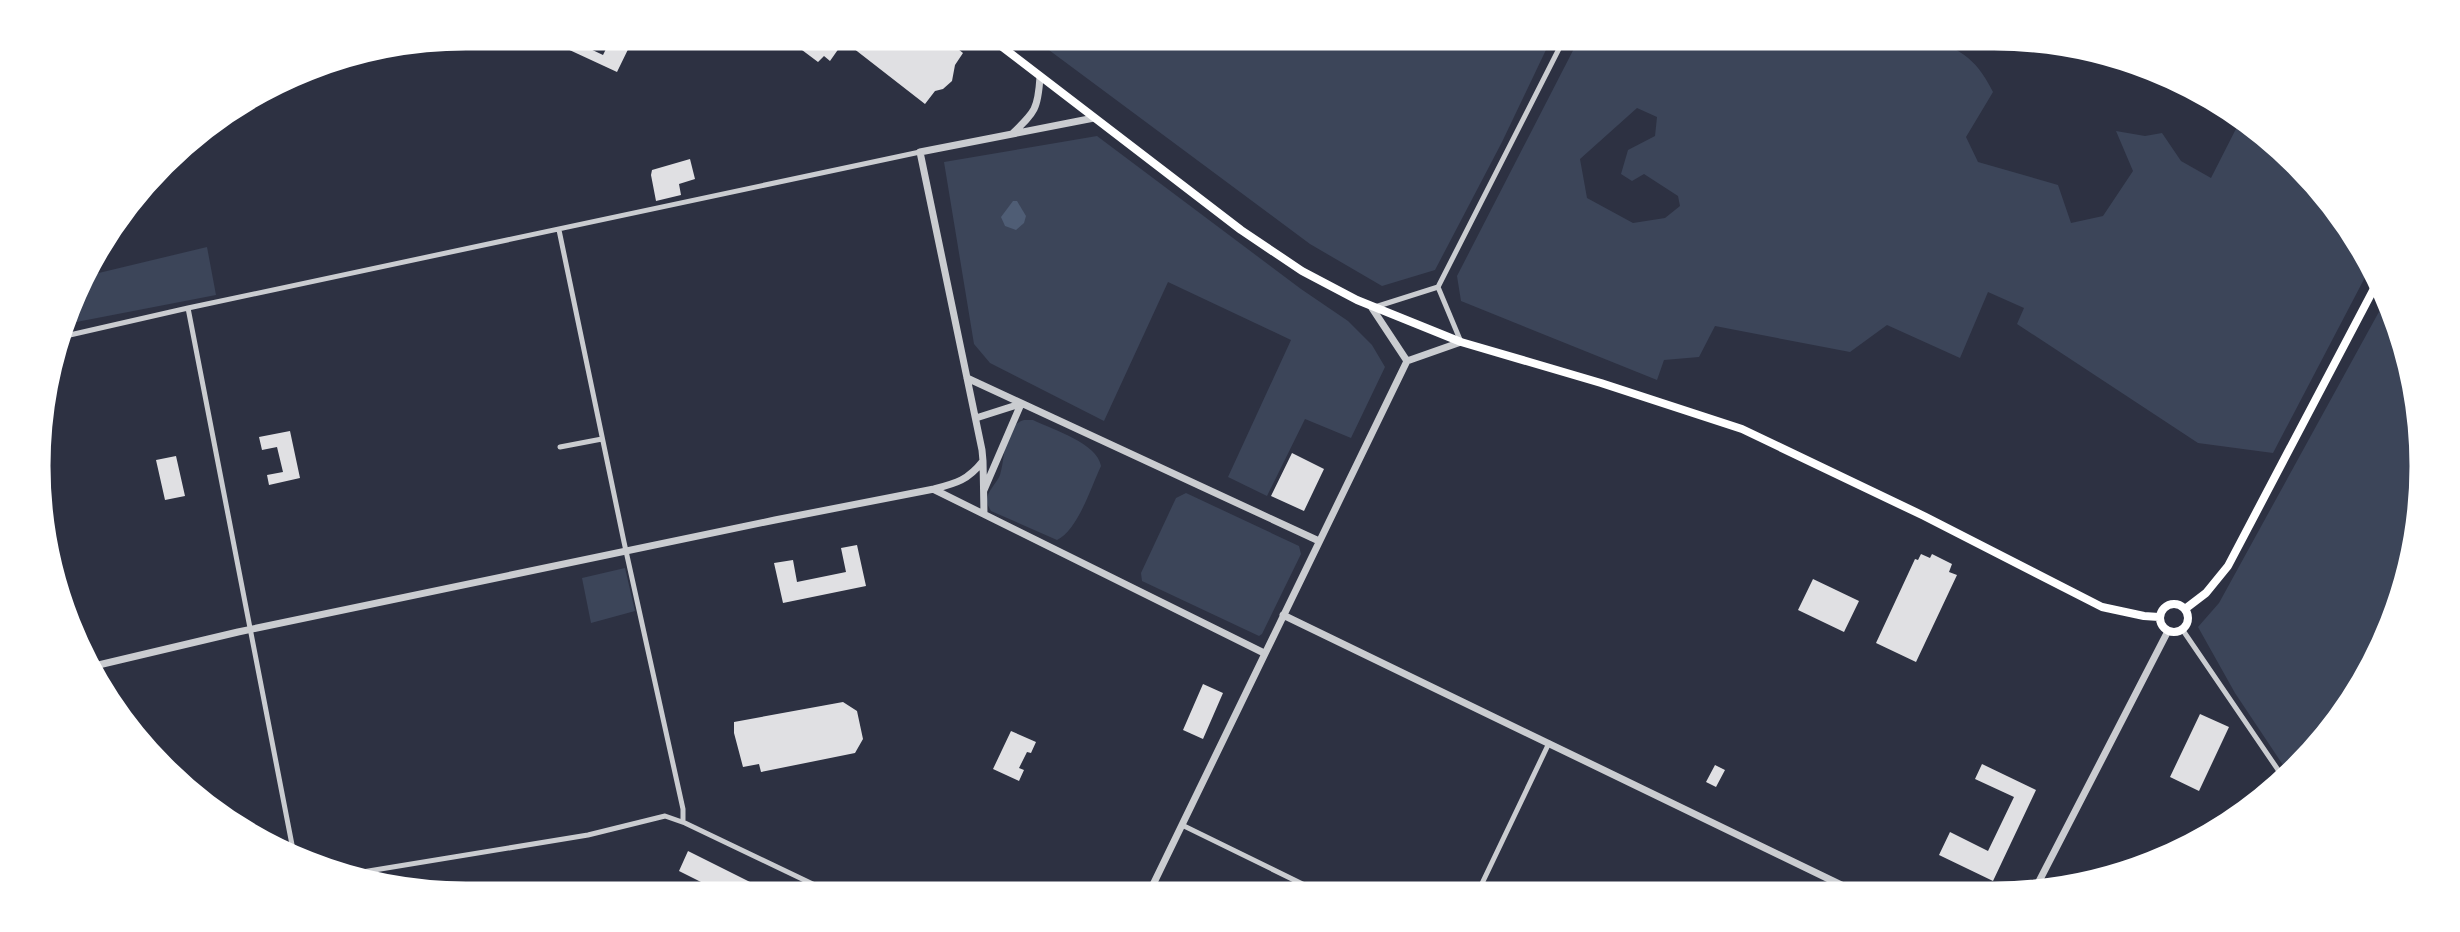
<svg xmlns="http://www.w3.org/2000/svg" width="2460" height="932" font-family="Georgia,serif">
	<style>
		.green { fill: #3c4559; fill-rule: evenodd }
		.water { fill: #4f5d75 }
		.building { fill: #e0e0e3 }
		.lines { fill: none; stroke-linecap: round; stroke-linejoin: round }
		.minor { stroke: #caccd0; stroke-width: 5 }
		.tertiary { stroke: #caccd0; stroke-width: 7 }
		.secondary { stroke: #fff; stroke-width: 8 }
		.rim { fill: none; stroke: #fff; stroke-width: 9 }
	</style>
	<rect width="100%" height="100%" fill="#2d3142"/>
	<!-- green -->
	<path class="green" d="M1026,33H1554L1502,142L1435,270L1382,286L1310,244Z
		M1582,33H1922C1959,51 1974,54 1993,92L1966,137L1978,162L2058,185L2071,223L2103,216L2133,171L2116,131L2145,136L2162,133L2181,161L2211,178L2243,115L2258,123L2369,250L2373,262L2273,453L2198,443L2017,324L2024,308L1988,292L1960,358L1887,325L1850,352L1715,326L1699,357L1664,360L1657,380L1461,301L1457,276ZM1637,108L1657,117L1655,136L1628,150L1621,174L1632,181L1644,174L1678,196L1680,206L1665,218L1633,223L1587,198L1580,159Z
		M1097,136L1301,289L1348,321L1372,345L1385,367L1351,438L1305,419L1267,496L1228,477L1291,340L1168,282L1104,421L990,363L974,344L944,162Z
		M207,247L216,295L66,324L82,277Z
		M2386,299L2423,410L2412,578L2369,683L2291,777L2235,693L2198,627L2219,603Z
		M1024,420H1033C1054,430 1097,443 1101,466C1091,487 1078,530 1057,540L991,511C989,507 987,505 987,500C987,491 997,483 1000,475C1006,457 1002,427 1024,420Z
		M1186,493L1299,546L1301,554L1262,634L1259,636L1142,581L1141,573L1176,498Z
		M625,568L635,611L591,623L582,578Z"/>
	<!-- water -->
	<path class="water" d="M1013,201H1017L1026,216L1024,223L1016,230L1005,226L1001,217Z"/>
	<!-- building -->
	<path class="building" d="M570,33H590L584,46L603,55L614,33H636L617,72L563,47Z
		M789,33H938L963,53L955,65L952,81L943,89L935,91L925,104L844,41L830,61L824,56L818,62L798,47Z
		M690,159L695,179L679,184L681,195L656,201L651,175L652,170Z
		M290,431L300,478L269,485L267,475L283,472L277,447L262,450L259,437Z
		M1292,453L1324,469L1304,511L1271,496Z
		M176,456L185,496L165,500L156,460Z
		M857,545L866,586L783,603L774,563L793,560L797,582L846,572L841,548Z
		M1921,554L1930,558L1932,554L1952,564L1949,572L1957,575L1916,662L1876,643L1915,559L1918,560Z
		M1813,579L1859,601L1844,632L1798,610Z
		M1203,684L1223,693L1203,739L1183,730Z
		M843,702L857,711L863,739L855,753L761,772L759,764L743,767L734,733V722Z
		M2200,714L2229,727L2199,791L2170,777Z
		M1011,731L1036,742L1031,753L1027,752L1019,768L1024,770L1019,781L993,769Z
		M1982,764L2036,790L1993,881L1939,855L1950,832L1988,851L2014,797L1975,779Z
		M1715,765L1725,770L1716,787L1706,782Z
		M688,851L752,883L745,898H733L679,871Z"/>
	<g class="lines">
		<!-- minor -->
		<path class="minor" d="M559,230L624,542L683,809V821
			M1438,287L1461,342
			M1375,307L1438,287L1567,33
			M188,308L294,855
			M61,337L188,308L920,152
			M560,447L602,439
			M2182,629L2287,783
			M1182,825L1329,897
			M338,876L588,835L665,816L685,823L842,898
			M1476,896L1549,743"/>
		<!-- tertiary -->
		<path class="tertiary" d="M1013,133C1035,112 1038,109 1040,77
			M1372,308L1407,361
			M967,378L1319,541
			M976,418L1020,404
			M983,461L984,514
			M935,490L1264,653
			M984,490L1021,404
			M1283,615L1862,895
			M90,667L238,632L775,520L934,489C957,483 968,480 983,461L982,450L920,152L1094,118
			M2032,895L2168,631
			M1147,897L1407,361L1461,342"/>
		<!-- secondary -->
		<path class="secondary" d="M984,33L1241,230L1302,271L1357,300L1461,342L1601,383L1742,429L1924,516L2102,607L2144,616L2159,617
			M2160 618a14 14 0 1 1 28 0a14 14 0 1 1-28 0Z
			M2185,609L2206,593L2228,566L2379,279"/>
	</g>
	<!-- crop -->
	<path d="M0 0H2460V932H0ZM466 46H1994A420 420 0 0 1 2414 466V466A420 420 0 0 1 1994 886H466A420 420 0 0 1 46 466V466A420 420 0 0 1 466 46Z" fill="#fff" fill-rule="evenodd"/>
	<path class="rim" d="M466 46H1994A420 420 0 0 1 2414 466V466A420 420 0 0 1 1994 886H466A420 420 0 0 1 46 466V466A420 420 0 0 1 466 46Z"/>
</svg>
